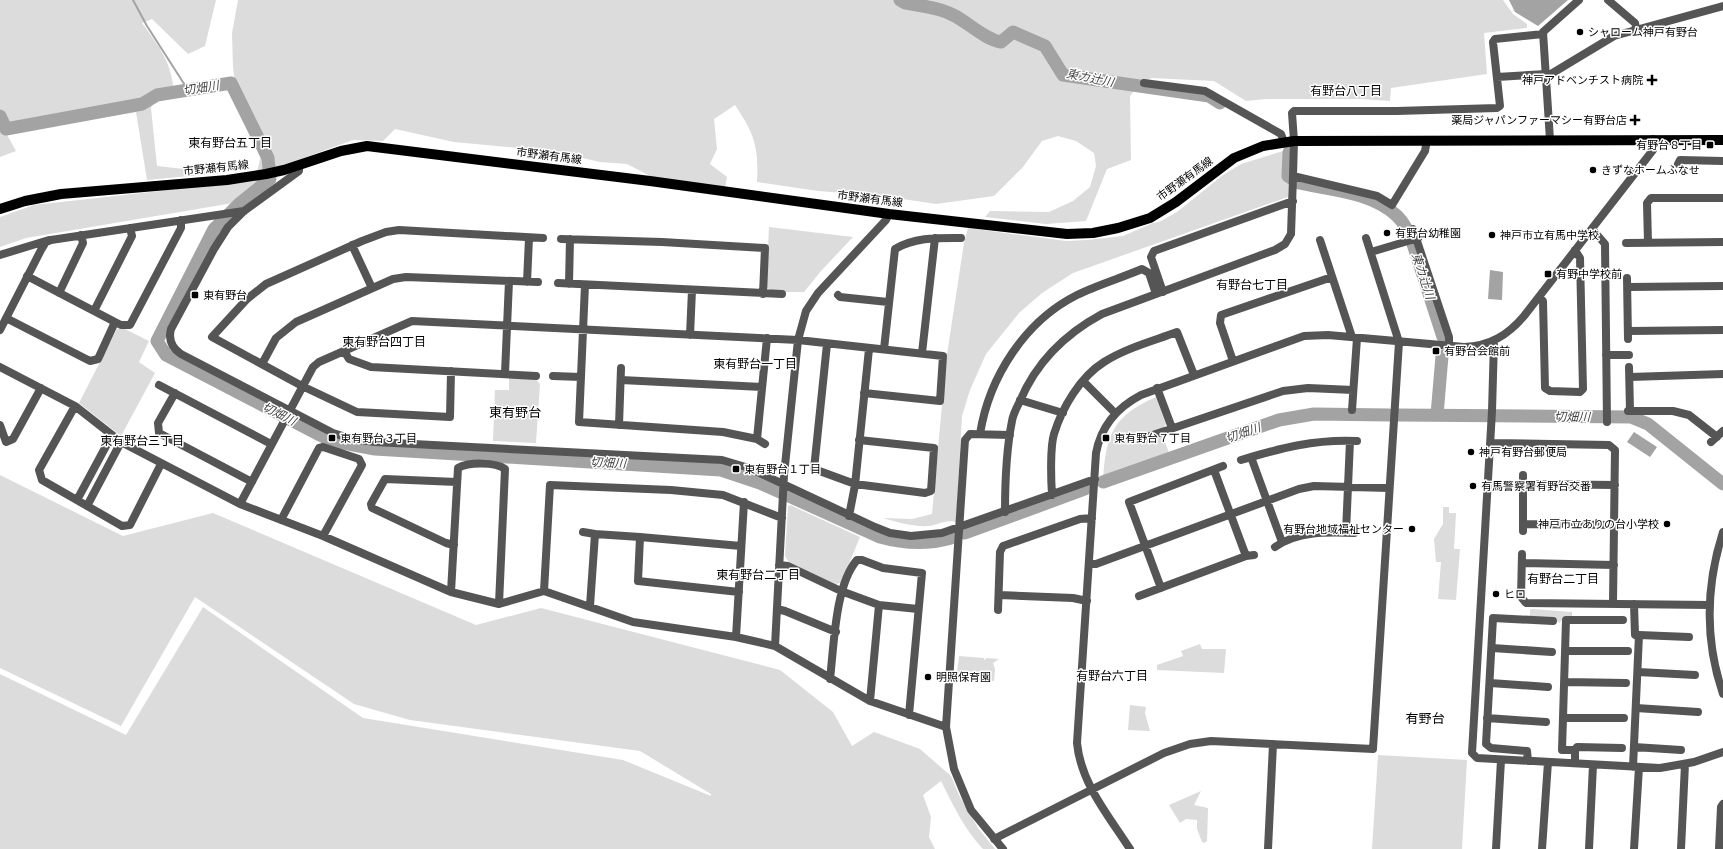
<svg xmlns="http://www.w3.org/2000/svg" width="1723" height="849" font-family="Figtree,'Noto Sans JP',sans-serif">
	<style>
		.green { fill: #dcdcdc }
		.water { fill: #a3a3a3 }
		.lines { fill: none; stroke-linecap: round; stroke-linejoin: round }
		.stream { stroke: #a3a3a3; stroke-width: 2 }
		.river { stroke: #a3a3a3; stroke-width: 13 }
		.minor { stroke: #555; stroke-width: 8 }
		.major { stroke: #000; stroke-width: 10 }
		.poi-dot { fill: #000; stroke: #fff; stroke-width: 1.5 }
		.labels { text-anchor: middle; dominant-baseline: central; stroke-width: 3; stroke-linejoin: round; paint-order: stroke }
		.poi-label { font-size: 11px; fill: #000; stroke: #fff; text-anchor: start }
		.street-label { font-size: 11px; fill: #000; stroke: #fff }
		.water-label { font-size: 12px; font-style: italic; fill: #444; stroke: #fff }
		.neighbourhood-label { font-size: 12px; fill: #000; stroke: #fff }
		.quarter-label { font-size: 13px; fill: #000; stroke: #fff }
	</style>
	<rect width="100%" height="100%" fill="#fff"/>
	<!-- green -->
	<path class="green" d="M0,0H216L205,46L188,54L152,19L142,23C159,47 170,59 174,90L159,92L151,108L157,166L221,173L147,180L136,112L6,133L16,151L0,157Z
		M238,0H1503L1513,14L1527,24V28L1484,33L1487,74L1391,88L1390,101L1362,99H1266L1246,101L1214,81L1152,78L1140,83L1130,96L1131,160L1107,169L1086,221L1046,224L985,217L990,211L1049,212L1073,201L1090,187L1096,166L1094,153L1076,141L1058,136L1042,141L1023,167L994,196L936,204L883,196L818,191L757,182C759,147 754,133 735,105L714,119L717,149L710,164L727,177L725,188L652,177L627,164L600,162L551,151L454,142L395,129L383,141L353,140L279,167L257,172L261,155L237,100L233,67L232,33Z
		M1283,151H1289L1288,197L1285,198L1073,273L1042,293L1019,313L986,354L970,390L962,416L956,522C946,519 938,525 928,526C913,527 897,522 883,518L912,519L932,514L946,361L964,243L968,228L1066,241L1087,240L1123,236L1153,223L1159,222L1177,212L1223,175L1241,164Z
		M267,179L233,203L26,238L0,247V217L34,205Z
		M769,227L853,237L821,271L804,292H771L766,286Z
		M123,328L149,341L139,362L155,373L121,436L79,403L117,329Z
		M509,377L535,378L540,384L536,443L493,441L495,390H509Z
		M1156,397L1166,424L1161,430L1170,456L1103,480C1106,434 1113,416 1156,397Z
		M0,475L123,536L213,513L476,625L541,608L780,670L833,712L852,746L874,732L920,749L951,776L959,795L978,828L995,849H983C964,829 953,805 941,781L923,795L931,817L929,837L935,849H0V674L126,735L203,607L363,718L623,760L711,796V794L640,751L410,720L354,704L195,597L121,726L0,668Z
		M790,505L860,537L841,583L836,584L790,564L785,556L788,506Z
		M1443,507H1449V513H1456L1454,549H1460L1456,600L1438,599L1441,562H1436L1434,539L1443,524Z
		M1532,609L1572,612V618H1564L1559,623L1555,618H1530V610Z
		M1200,644L1202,649H1226L1224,673L1157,670V665L1183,656L1181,651Z
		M959,656L984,658V660L987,658L999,659L993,663L995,669L994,681L969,679V675L957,673Z
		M1130,705L1146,707L1145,713L1150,731L1128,730Z
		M1378,755L1467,760L1462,849H1372Z
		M1201,791L1194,805L1208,808L1207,841L1204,843L1202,842L1197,829V820L1186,819L1180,823L1169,805Z"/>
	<!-- water -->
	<path class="water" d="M1509,0H1568L1538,26L1515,12Z
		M1490,270L1503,272L1502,300L1488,299Z
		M1634,432L1657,447L1650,457L1627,442Z"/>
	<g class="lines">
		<!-- stream -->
		<path class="stream" d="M133,0L147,26L188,90"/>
		<!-- river -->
		<path class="river" d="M900,0L905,3C920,6 939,7 953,15C968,22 984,39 1001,42L1013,32L1045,46L1063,75L1209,96L1220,103
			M0,116L6,129L142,104L157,95L231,83L268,158L270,179L239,204L214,229L157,341L166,355L318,434L333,441L375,449L721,470L760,483L880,537C905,544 927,545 951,538
			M1289,152L1288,176L1299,183C1331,190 1371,192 1396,215C1405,223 1409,234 1413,244L1443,337
			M1398,415L1631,417L1648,424L1723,484
			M1437,415L1442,356
			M1103,482L1279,420L1314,414L1389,415
			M965,533L1085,489"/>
		<!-- minor -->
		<path class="minor" d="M1608,0L1635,23L1636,28
			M1497,77L1546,74
			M1546,77L1614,36L1723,6
			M1144,83L1205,91L1281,134L1284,142
			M1427,140L1425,151L1392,205L1377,196L1293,176L1294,141L1292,113L1294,111H1397L1497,108L1500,106L1493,42L1495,39L1543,34
			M1550,140L1543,32L1579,0
			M1678,164L1680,160L1723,161
			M299,166V171L244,211L228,227L214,249L171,329C168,340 172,348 181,354L333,433L352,439L375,442L722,460L749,468L875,527L890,533L911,536L942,533L1095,479
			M1413,229L1449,337V347
			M1592,229L1605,244L1607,422
			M561,239L662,242L765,248L763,294
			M1320,240L1352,337
			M1626,243L1723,242
			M1648,243L1647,203L1651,198H1723
			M352,245L372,288
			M1371,252L1418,238
			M0,255L49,240
			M1627,278L1628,339
			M527,282L529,238
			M558,283L782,294
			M569,284L570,239
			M585,285L579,422L723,432L757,439L765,444
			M1629,287L1723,286
			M1163,292L1151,257L1154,251L1293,201
			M59,293L83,243L81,235
			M838,295L840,297L888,302
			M1539,297L1543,301L1545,388L1550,391L1580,392L1583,389L1580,258L1575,250
			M94,311L132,236L130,228
			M6,318L90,361L98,359L115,322L27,276
			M115,322L121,325H130L181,228V220
			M0,330L41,250L46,242L51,240L244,211
			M1629,331L1723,330
			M690,335L692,290
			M1494,341L1492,411L1472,753L1477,758L1660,768L1694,762L1723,752
			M827,344L814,469L855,484L925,493L931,491L934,448L859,440
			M884,349L895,249C915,237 938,238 961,238
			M344,351L349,359L371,367L536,376
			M922,353L935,238
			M1606,355H1629
			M1233,361L1220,323L1221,315L1332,277
			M262,364L276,338L296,322L393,279L406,277L538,282
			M0,367L75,406L121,442L240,504L323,536L451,592L499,604L544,591L633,622L736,637L775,646L870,701L946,727
			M1629,367L1630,411
			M451,371L450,417L357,412L302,386L212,337L247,299L266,284L362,241L386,232L399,230L543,238
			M505,373L509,281
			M553,376L581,377
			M1630,377L1723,374
			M621,380L762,387
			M1083,381L1115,413
			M159,385L271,444
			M1157,388L1172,428
			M175,393L158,423L159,433L252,482
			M1020,400L1063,413
			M75,406L39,470L42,480L122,526L130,525L161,464
			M1352,410L1357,338
			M1628,411H1673L1689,415L1717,437
			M0,425L6,442L13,439L41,388
			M619,425L621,368
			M980,434C989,377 1025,321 1077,295C1097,285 1121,278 1142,269L1149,273L1156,294
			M757,439L767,338
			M1141,439L1283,391L1308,388L1353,390
			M1711,442L1723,431
			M1491,443L1609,445L1615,450L1613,603
			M1251,457L1282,542
			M1241,460C1281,448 1315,439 1357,441
			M1214,470L1246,556
			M1523,475V531
			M1524,484L1615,485
			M1052,495C1051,480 1050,447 1054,434C1062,408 1080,377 1104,362C1126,348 1153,341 1177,332L1194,375
			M77,500L112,435
			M240,504L313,367L319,362L412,321L798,340L943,356L940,401L864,393
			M87,506L121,442
			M1005,512C1005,482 1006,451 1012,421C1013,414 1017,407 1020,401C1036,363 1065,334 1102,314L1275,250L1285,244L1291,234L1293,176
			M849,516L855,485L869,349
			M281,520L319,448L323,447L359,459L362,465L323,536
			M1524,524L1614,525
			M583,532L595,534
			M1346,532L1350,441
			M1723,532C1706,585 1705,641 1723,694
			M454,545L446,543L372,508L371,504L385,479L457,482
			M1275,547C1298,531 1327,532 1354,533
			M1522,554L1521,597L1526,603L1710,605
			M1522,563L1614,565
			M1089,564H1096L1299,489L1314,486L1389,488
			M779,565L788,566L841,591L879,605L918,609
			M1161,588L1129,502L1223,466
			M544,591L550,485L671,490L723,495L782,518
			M451,592L458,468C468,462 496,462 505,469L499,604
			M739,592L638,581L640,537L741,546
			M999,595L1073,598L1087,601
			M1139,596L1246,556L1254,555
			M1634,604L1635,635L1639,637
			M590,606L595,534L640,537
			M777,609L785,611L836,632
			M998,610L1000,552L1003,546L1080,519L1092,518
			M736,637L744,502
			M775,646L784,475L798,340L806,311L818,293L886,220L889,214
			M1492,648L1552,652
			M1566,651H1628
			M1638,672L1695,675
			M830,679C834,646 835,585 857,560H862L883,568L922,573L909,715
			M1565,682L1626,683
			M1490,683L1548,687
			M870,701L879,605
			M1636,708L1698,712
			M1487,718L1546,722
			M1563,718H1624
			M1634,747L1681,750
			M1575,750L1577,747L1622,748
			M1528,761L1527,751L1491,748L1486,744L1493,618L1553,621
			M1575,763V750H1562L1566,620H1623
			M1633,767L1639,635L1689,637
			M994,839L1164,753L1190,744L1211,741L1373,749L1399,342L1366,238
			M1003,849L971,810L954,769L946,727L965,440L970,434L1010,435
			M1130,849C1109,816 1081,784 1077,743L1096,453C1101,426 1118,407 1141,395L1304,336L1328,335L1464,347C1490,346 1508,335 1524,316L1653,150V139
			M1268,849L1273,744
			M1496,849L1501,760
			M1542,849L1548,762
			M1589,849L1593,765
			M1634,849L1639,767
			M1681,849L1685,764
			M1719,849L1721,807L1723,804"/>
		<!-- major -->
		<path class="major" d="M0,209L25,201L61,194L227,180L266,174L284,170L341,151L367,146L650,181L889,214L1067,234L1093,233L1118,228L1150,218L1176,202L1234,158L1263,146L1294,141L1723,140"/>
	</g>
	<!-- markers -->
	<g class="poi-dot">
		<circle cx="1580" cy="32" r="4"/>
		<path d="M1650 74h4v4h4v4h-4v4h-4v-4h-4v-4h4z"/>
		<path d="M1633 114h4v4h4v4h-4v4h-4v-4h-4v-4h4z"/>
		<rect x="1706" y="141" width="8" height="8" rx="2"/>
		<circle cx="1593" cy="170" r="4"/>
		<circle cx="1387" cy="233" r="4"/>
		<circle cx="1492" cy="235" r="4"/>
		<rect x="1544" y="270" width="8" height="8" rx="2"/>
		<rect x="191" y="291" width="8" height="8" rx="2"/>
		<rect x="1432" y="347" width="8" height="8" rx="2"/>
		<rect x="328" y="434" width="8" height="8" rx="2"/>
		<rect x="1102" y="434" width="8" height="8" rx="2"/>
		<circle cx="1471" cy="452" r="4"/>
		<rect x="732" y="465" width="8" height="8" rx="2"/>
		<circle cx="1473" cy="486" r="4"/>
		<circle cx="1667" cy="524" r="4"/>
		<circle cx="1412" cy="529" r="4"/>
		<circle cx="1496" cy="594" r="4"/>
		<circle cx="928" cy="677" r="4"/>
	</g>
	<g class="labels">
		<!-- poi labels -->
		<g class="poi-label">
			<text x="1588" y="32">シャローム神戸有野台</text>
			<text x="1643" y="80" text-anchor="end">神戸アドベンチスト病院</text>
			<text x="1627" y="120" text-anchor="end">薬局ジャパンファーマシー有野台店</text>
			<text x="1702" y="145" text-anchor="end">有野台８丁目</text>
			<text x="1601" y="170">きずなホームふなせ</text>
			<text x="1395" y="233">有野台幼稚園</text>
			<text x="1500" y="235">神戸市立有馬中学校</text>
			<text x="1556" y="274">有野中学校前</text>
			<text x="203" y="295">東有野台</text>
			<text x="1444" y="351">有野台会館前</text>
			<text x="340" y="438">東有野台３丁目</text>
			<text x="1114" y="438">東有野台７丁目</text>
			<text x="1479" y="452">神戸有野台郵便局</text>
			<text x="744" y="469">東有野台１丁目</text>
			<text x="1481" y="486">有馬警察署有野台交番</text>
			<text x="1659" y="524" text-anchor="end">神戸市立ありの台小学校</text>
			<text x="1404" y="529" text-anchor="end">有野台地域福祉センター</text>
			<text x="1504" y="594">ヒロ</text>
			<text x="936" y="677">明照保育園</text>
		</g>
		<!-- street labels -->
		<g class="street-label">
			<text transform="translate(549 156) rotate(7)">市野瀬有馬線</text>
			<text transform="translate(216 168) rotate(-6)">市野瀬有馬線</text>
			<text transform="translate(1185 179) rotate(-36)">市野瀬有馬線</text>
			<text transform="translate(870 199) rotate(7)">市野瀬有馬線</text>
		</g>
		<!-- water labels -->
		<g class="water-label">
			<text transform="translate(1090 78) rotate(11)">東カ辻川</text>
			<text transform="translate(201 88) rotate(-9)">切畑川</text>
			<text transform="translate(1423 276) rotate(72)">東カ辻川</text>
			<text transform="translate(279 414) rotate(27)">切畑川</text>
			<text transform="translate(1572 417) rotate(1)">切畑川</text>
			<text transform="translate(1243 433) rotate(-19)">切畑川</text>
			<text transform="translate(608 463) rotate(3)">切畑川</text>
		</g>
		<!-- neighbourhood labels -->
		<g class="neighbourhood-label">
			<text x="1346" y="91">有野台八丁目</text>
			<text x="230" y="143">東有野台五丁目</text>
			<text x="1252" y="285">有野台七丁目</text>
			<text x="384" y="342">東有野台四丁目</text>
			<text x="755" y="364">東有野台一丁目</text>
			<text x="142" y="441">東有野台三丁目</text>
			<text x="758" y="575">東有野台二丁目</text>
			<text x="1563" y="579">有野台二丁目</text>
			<text x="1112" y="676">有野台六丁目</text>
		</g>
		<!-- quarter labels -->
		<g class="quarter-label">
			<text x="515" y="412">東有野台</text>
			<text x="1425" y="718">有野台</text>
		</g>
	</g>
</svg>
